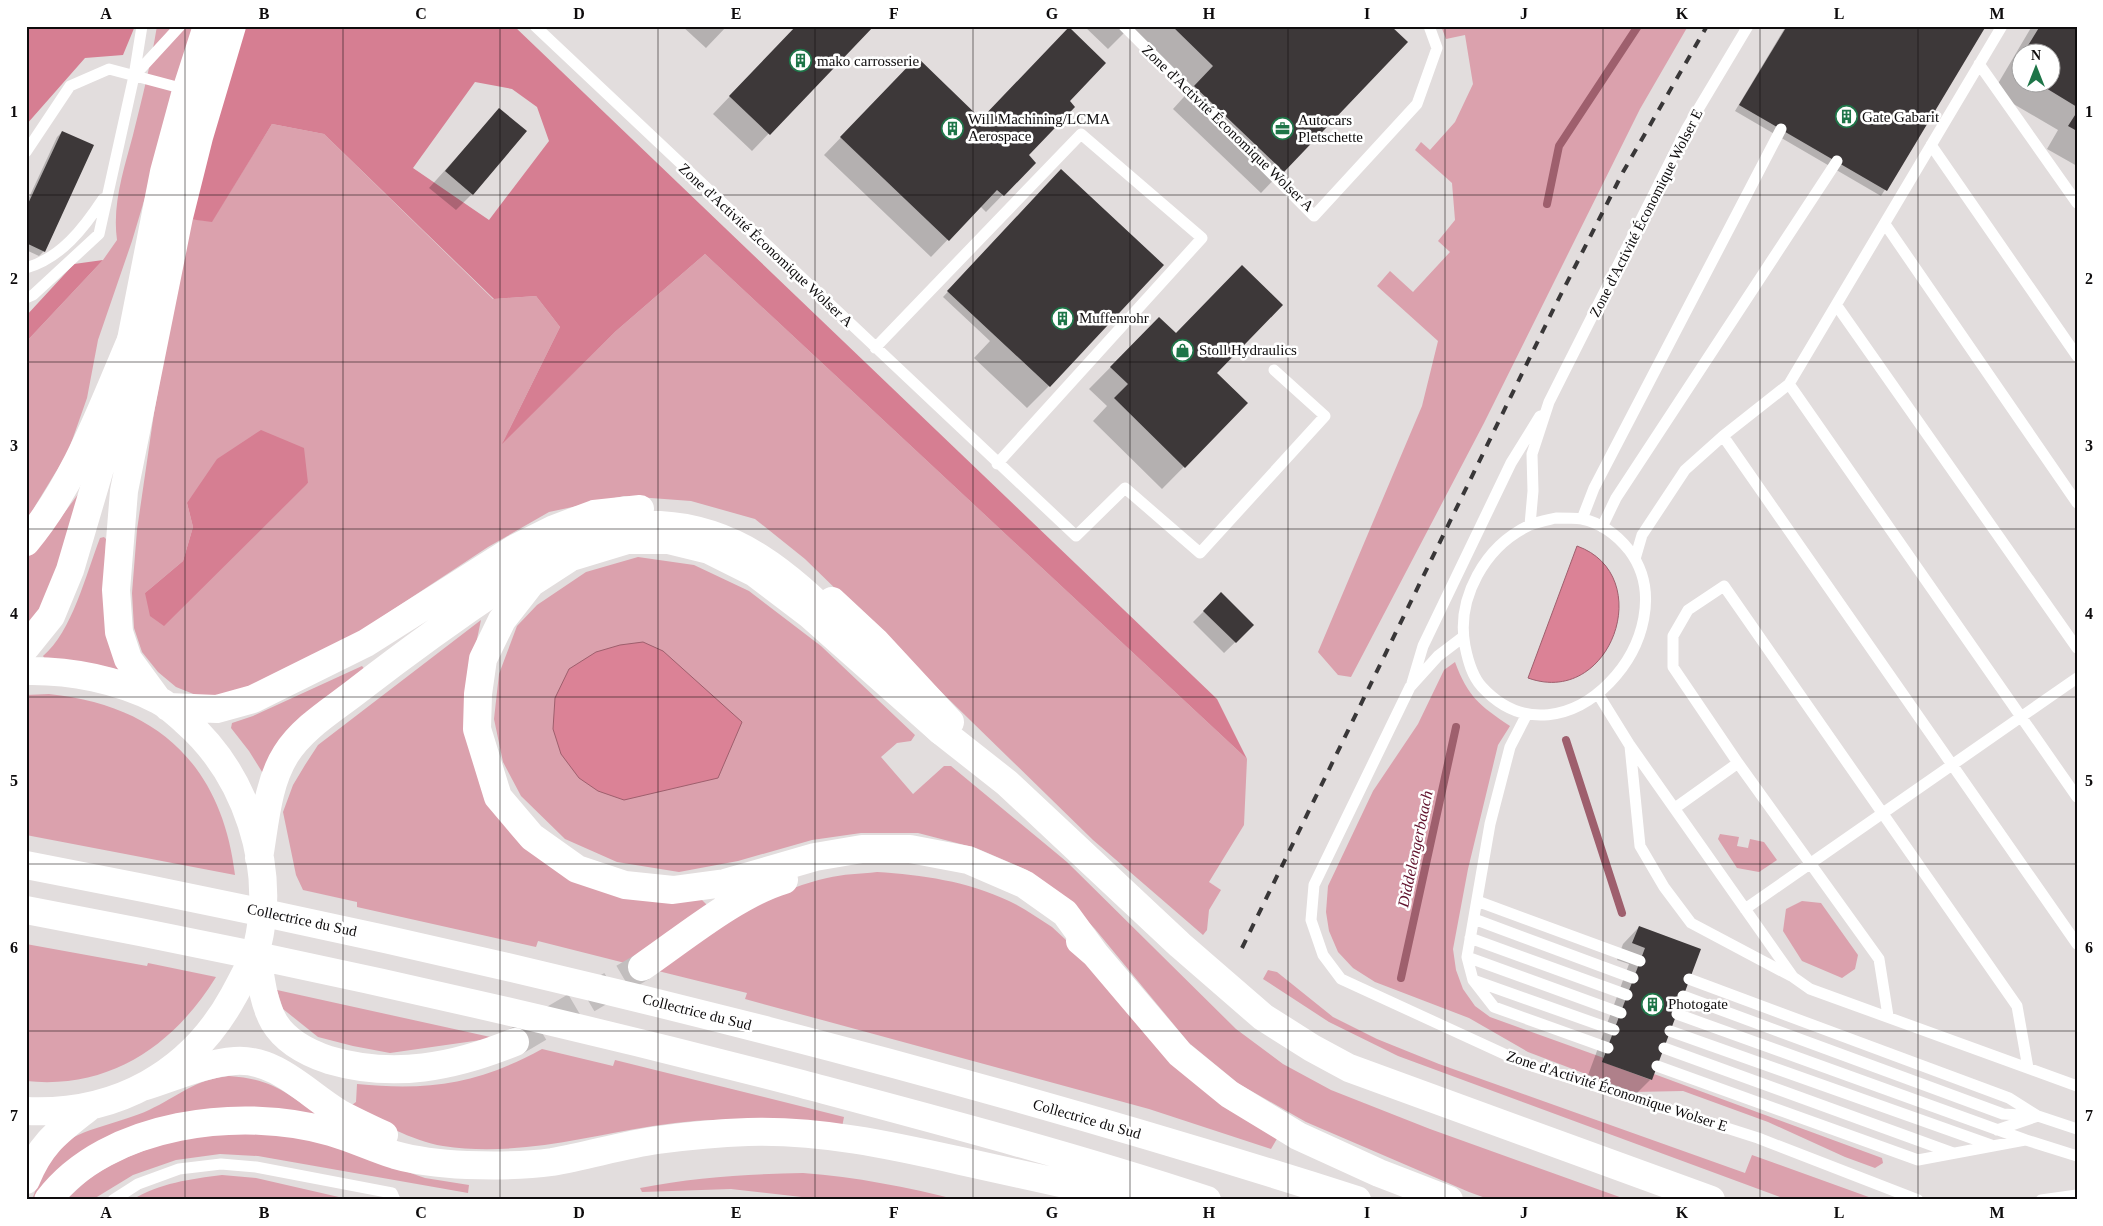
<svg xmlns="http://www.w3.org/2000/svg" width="2103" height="1226" font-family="'Times New Roman',serif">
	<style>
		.green { fill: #dba1ad; fill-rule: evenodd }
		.forest { fill: #d67e92; fill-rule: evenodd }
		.water { fill: #db8296; stroke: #9e5f6d }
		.shadow { fill: #0003; fill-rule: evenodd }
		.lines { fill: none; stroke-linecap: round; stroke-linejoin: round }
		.stream { stroke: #9e5f6d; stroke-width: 8 }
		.building { fill: #3d3839 }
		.highway-tunnel { stroke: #c2bebe; stroke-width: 28; stroke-dasharray: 28 14; stroke-linecap: butt }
		.lane { stroke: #fff; stroke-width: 11 }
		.primary { stroke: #fff; stroke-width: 28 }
		.highway { stroke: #fff; stroke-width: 28 }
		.rail { stroke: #393738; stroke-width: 4; stroke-dasharray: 9 9; stroke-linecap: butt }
		.grid { fill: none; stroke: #0e0c0d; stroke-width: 1; stroke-opacity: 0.55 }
		.labels { text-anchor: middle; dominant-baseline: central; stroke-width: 5; stroke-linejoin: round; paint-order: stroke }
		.poi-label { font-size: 15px; fill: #0e0c0d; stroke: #fff; text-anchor: start }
		.street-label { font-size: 15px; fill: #0e0c0d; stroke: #fff }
		.water-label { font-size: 16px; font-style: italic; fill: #60102b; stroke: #fff }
		.neatline { fill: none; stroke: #0e0c0d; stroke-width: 2 }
		.grid-label { font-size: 16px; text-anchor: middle; font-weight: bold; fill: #0e0c0d }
	</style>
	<rect width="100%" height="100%" fill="#e2dddd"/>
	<!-- green -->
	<path class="green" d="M157,26H196L132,241L98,340L87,398L68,452L26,521V342L103,260L117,240C112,204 124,169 133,135C142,99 151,63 157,26Z
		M1441,26H1688L1640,109L1484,423L1351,677L1338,675L1318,652L1422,406L1438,341L1377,286L1390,271L1413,292L1450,252L1438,241L1455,220L1452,183L1415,150L1421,142L1430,150L1455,122L1473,84L1465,35L1446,39Z
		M272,124L324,134L493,299L536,296L560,327L503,442L616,331L705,254L1247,759L1244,825L1209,882L1221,890L1209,910L1207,930L1203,935L1093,840L805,559L755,519L691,501L624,496L549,512L488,547L350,638L242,692L218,697L196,695L176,687L158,672L142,652L134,628L132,593L137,530L154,413L189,219L212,221ZM308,483L145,593L183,561L193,527L187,503Z
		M79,493L86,494L40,620L26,636V559L41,544Z
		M104,537L106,539L104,591L123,670L45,659L43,656C72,632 86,574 100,538Z
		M638,557L694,565L749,591L821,646L915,735L911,741L897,743L881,757L913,794L944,766H951L1067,862L1236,1029L1283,1064L1331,1090L1430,1129L1628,1200H1491L1469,1192L1306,1122L1239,1084L1189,1043L1095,929L1067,900L1027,870L976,848L918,833H861L812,840L738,861L679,872L617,862L565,839L521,796L503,762L494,719L499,674L517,626L537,605L586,572Z
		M481,620L472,663L520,844L555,870L601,891L699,897L707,905L625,963L538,941L536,947L357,907V902L303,890L296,875L283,812L293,785L305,765L318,745Z
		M1455,662C1468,697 1479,705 1510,726L1498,745L1468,869L1453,949L1456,970L1463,989L1475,1006L1490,1017L1604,1058L1603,1062L1651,1080L1654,1074L1882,1158L1883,1163L1875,1168L1845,1157L1768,1122L1683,1091L1633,1092L1528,1052L1469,1018L1375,982L1353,968L1338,952L1329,931L1326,912L1328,886L1373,791L1418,724L1444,670Z
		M362,666L366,671L264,775L249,751L231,728L232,723L253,716Z
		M49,694C158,705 222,766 235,875L26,835V695Z
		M1720,834L1739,837L1737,846L1748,848L1750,839L1764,842L1777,860L1759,872L1737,868L1718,839Z
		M877,872C922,875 967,881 1009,901C1024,908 1038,918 1052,927L1278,1137L1271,1149L1149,1109L745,999L747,993L654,970C708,935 763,892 827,878C843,874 860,874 877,872Z
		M1802,901L1821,903L1858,955L1855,969L1842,978L1802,961L1783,931L1786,909Z
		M26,944L147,966L148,963L216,977C174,1045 110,1090 26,1081Z
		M1268,970L1277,972L1333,1017L1377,1039L1439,1064L1745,1173L1752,1155L1877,1200H1788L1398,1056L1329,1022L1263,979Z
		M277,990L495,1038L390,1053L353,1046L318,1037L283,1009Z
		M542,1049L613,1066L615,1060L844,1117L842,1127C779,1118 717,1116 653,1126C584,1137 515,1157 443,1146C412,1141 377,1121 349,1107L356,1102L357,1084C429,1091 478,1084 542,1049Z
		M229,1076C273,1079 288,1094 323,1119L213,1112L38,1200H32C39,1181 45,1161 60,1146C79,1129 124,1122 149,1110C179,1096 193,1080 229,1076Z
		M258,1132L292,1136L329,1145L425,1178L469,1185L468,1193L258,1156L220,1154L176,1160L133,1175L92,1200H66C76,1191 87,1179 99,1172C150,1142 200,1133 258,1132Z
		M803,1173C856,1177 907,1187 958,1200H828L731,1189L642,1192L640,1188C694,1177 749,1174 803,1173Z
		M222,1175L256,1178L352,1200H132C159,1183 191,1179 222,1175Z"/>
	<!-- forest -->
	<path class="forest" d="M26,26H135L123,55L85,58L26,125Z
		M245,26H514L1217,699L1247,759L705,254L616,331L502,444L560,327L536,296L494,299L324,134L272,124L212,222L189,219ZM475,82L512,89L537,107L549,141L489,220L413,168Z
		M103,260L26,342V316L74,264Z
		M261,430L304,448L308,483L164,626L150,616L145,593L183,561L193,527L187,503L217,459Z"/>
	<!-- water -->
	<path class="water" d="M1577,546C1658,575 1611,708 1528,678Z
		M643,642L663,651L742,722L718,778L624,800L598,791L579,778L561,754L553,729L555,698L569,669L596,652L620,645Z"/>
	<!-- shadow -->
	<path class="shadow" d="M682,26H727L706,48Z
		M797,26H872L752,151L713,114Z
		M1084,26H1389L1406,42L1261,193L1173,109L1192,88L1129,28L1108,49Z
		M1786,26H1985L1881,196L1735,111Z
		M2032,26H2077V166L2047,149L2058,130L1993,92ZM2020,52H2050V82H2020Z
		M900,76L981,120L1034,163L986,212L980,206L931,257L824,155Z
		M499,110L472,194L456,210L429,188Z
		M62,132L44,251L39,256L26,250V204L57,137Z
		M1061,171L1049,386L1027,408L974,358L990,341L943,297Z
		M1159,318L1247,403L1162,489L1093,421L1107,406L1089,389Z
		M1221,594L1253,625L1224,653L1193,622Z
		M1639,927L1699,949L1651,1079L1634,1096L1587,1078L1629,964L1617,960L1623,944Z"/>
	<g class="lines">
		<!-- stream -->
		<path class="stream" d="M1547,204L1559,146L1638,26
			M1566,740L1622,913
			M1401,978L1456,727"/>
	</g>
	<!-- building -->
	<path class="building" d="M796,26H874L770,135L729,96Z
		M1172,26H1391L1408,42L1284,172L1194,86L1213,66Z
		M1787,26H1986L1887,191L1739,105Z
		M2040,26H2077V107L2036,82H2050V52H2024Z
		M1069,27L1106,63L1070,101L1075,107L1029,155L1036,163L1004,196L997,190L949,241L840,137L917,57L981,119Z
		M499,108L527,131L473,195L445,171Z
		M2077,112V131L2068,126Z
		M62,131L94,145L45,252L26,243V208Z
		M1061,169L1164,265L1050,387L947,291Z
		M1242,265L1283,305L1217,373L1248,403L1185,468L1114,398L1128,384L1110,367L1159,317L1176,333Z
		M1221,592L1254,625L1236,643L1203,611Z
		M1639,926L1701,949L1652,1080L1602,1062L1645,948L1632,943Z"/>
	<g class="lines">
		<!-- highway-tunnel -->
		<path class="highway-tunnel" d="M515,1042L642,967"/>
		<!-- lane -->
		<path class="lane" d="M535,26L1076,536L1125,488L1200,553L1325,416L1274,370
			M1124,26L1314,216L1417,104L1437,48L1429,26
			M1979,64L2077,203
			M134,76L180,26
			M1931,145L2077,356
			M26,152L70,86L109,69L188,90
			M1885,224L2077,503
			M26,268C61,258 84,228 103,199
			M26,298L33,295L99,234L134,76L142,26
			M1837,306L2077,648
			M875,348L1081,134L1202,238L997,464
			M1789,384L2077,797
			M1723,436L2077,944
			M1556,518C1564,518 1574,518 1582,519C1601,523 1617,535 1629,550C1691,632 1564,776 1482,687C1472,676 1468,661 1465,646C1456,598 1485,546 1530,525C1538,522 1548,520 1556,518Z
			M1582,519L1594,488L1781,129
			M1530,525L1533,491L1532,454L1549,402L1687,128L1748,26
			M1602,527L1616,498L1837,161
			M1635,559L1642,535L1685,470L1723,436L1789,384L2002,26
			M1463,637L1438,656L1410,687L1314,885L1311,920L1323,955L1341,979L1526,1064L1758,1138L1918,1200
			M1412,683L1423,646L1511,463L1540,416
			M1598,694L1629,744L1793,977L1810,989L2077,1086
			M1527,714L1510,747L1490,824L1467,957L1473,980L1494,1007L1608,1048
			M1630,746L1640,846L1664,887L1691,923L1791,976
			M1738,763L1673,667V636L1688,610L1724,586L2017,1006L2028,1068
			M1675,808L1738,763L1879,959L1888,1016
			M1477,901L1640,961
			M1745,909L2077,678
			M1474,919L1633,978
			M1470,938L1627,995
			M1467,957L1621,1013
			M1689,979L2009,1098L2036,1115
			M1473,980L1614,1030
			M1683,996L2003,1114L2038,1116
			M1677,1014L2026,1140L2077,1156
			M1670,1031L1991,1145
			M1664,1048L1953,1153
			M1657,1066L1918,1160L2025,1140
			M1997,1130L2038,1116L2077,1129
			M113,1200L138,1184L179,1169L221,1164L256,1167L392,1193L395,1200
			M2041,1200L2077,1195"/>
		<!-- primary -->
		<path class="primary" d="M832,601L876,642L950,722
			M26,647L51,616L70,570L103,458L131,340L164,172L186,91L207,26
			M26,671C70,670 119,680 158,700C168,705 176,713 185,721C246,774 277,866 257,947C252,963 242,980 234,995C191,1074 116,1115 26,1111
			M158,700L128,659L119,632L116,590L124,491L179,217L199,137L232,26
			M168,707L217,709L253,699L366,643L514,549L554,529L594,514L640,509
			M925,715L941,731L1007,783L1180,945L1263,1017L1312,1048L1349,1068L1711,1200
			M259,858C265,824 267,784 286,754C303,727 334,709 358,690C406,653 454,618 505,584C523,572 540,558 559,548C590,532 626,524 660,525C737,529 788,574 840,626
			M26,1180C41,1143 58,1132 88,1108"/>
		<!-- highway -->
		<path class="highway" d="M26,542C75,483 101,410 131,340
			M941,731L809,614L755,573L709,550L668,540H627L571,557L531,583L502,620L483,659L478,694L477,729L498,797L532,837L577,869L625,885L673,890L725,883L815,857L862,849H910L968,860L1024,884L1065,913L1095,954
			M26,865C476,951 920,1061 1357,1200
			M26,910C287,959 545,1017 802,1084C937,1120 1074,1156 1207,1200
			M1080,941L1095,954L1180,1054L1229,1094L1298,1136L1379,1173L1449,1200
			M256,948C260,972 262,1001 274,1022C286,1042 308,1053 329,1060C394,1079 454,1067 515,1042
			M642,967C683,939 737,894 784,880
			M146,1086C175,1077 205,1063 235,1061C276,1058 306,1093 339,1113C354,1121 369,1128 384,1135
			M48,1200C107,1122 243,1106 331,1132C352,1138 373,1148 395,1155C416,1161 445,1164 467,1165C496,1166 524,1166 552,1162C588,1156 622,1145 658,1140C687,1136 718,1133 748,1132C821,1130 890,1145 961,1161C1020,1174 1079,1187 1138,1200"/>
		<!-- rail -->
		<path class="rail" d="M1242,948L1554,308L1623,172L1707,26"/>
	</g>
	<!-- grid -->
	<path class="grid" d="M185,26V1200M343,26V1200M500,26V1200M658,26V1200M815,26V1200M973,26V1200M1130,26V1200M1288,26V1200M1445,26V1200M1603,26V1200M1760,26V1200M1918,26V1200M26,195H2077M26,362H2077M26,529H2077M26,697H2077M26,864H2077M26,1031H2077"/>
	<!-- icons -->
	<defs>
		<symbol id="building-ring" viewBox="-11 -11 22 22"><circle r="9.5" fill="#fff" stroke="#1e7548" stroke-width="1.5"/><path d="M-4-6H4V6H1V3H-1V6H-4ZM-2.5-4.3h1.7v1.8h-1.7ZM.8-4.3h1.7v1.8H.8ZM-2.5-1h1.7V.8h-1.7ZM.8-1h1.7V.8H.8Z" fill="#1e7548"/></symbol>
		<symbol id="office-ring" viewBox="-11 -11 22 22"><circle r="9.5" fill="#fff" stroke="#1e7548" stroke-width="1.5"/><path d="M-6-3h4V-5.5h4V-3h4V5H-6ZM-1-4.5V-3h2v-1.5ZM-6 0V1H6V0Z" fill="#1e7548"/></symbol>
		<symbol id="shop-ring" viewBox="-11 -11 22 22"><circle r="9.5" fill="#fff" stroke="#1e7548" stroke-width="1.5"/><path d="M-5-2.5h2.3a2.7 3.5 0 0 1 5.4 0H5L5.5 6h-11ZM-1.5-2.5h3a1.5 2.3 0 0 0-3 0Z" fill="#1e7548"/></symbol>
	</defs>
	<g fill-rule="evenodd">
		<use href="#building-ring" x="788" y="48" width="25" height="25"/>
		<use href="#building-ring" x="1834" y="104" width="25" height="25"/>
		<use href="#building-ring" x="940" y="116" width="25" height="25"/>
		<use href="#office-ring" x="1270" y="116" width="25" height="25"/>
		<use href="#building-ring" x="1050" y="306" width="25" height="25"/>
		<use href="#shop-ring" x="1170" y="338" width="25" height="25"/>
		<use href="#building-ring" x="1640" y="992" width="25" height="25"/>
	</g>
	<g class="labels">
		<!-- poi labels -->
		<g class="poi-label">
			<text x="817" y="61">mako carrosserie</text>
			<text x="1862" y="117">Gate Gabarit</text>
			<text x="968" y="119">Will Machining/LCMA<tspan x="968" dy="17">Aerospace</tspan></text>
			<text x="1298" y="120">Autocars<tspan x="1298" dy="17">Pletschette</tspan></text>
			<text x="1079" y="318">Muffenrohr</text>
			<text x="1199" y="350">Stoll Hydraulics</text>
			<text x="1668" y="1004">Photogate</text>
		</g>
		<!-- street labels -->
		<g class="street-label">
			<text transform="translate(1228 128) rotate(44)">Zone d'Activité Économique Wolser A</text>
			<text transform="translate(1646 213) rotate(-63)">Zone d'Activité Économique Wolser E</text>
			<text transform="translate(766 245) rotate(43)">Zone d'Activité Économique Wolser A</text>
			<text transform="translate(302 920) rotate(12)">Collectrice du Sud</text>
			<text transform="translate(697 1012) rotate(14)">Collectrice du Sud</text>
			<text transform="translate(1617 1091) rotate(18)">Zone d'Activité Économique Wolser E</text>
			<text transform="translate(1087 1119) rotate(16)">Collectrice du Sud</text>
		</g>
		<!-- water labels -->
		<g class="water-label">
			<text transform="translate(1415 849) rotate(-78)">Diddelengerbaach</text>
		</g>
	</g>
	<!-- border -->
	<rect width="2103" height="1226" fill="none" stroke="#ffffff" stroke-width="55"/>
	<!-- north arrow -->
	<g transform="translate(2036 68)"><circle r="24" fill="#ffffff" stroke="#9f9e9e"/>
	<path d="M0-4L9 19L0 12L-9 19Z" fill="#1e7548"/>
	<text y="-8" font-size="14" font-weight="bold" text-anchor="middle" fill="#0e0c0d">N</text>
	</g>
	<rect x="28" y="28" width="2048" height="1170" class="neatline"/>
	<g class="grid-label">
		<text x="106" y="19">A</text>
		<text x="264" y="19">B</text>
		<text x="421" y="19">C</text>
		<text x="579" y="19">D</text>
		<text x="736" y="19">E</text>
		<text x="894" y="19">F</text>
		<text x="1052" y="19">G</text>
		<text x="1209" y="19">H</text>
		<text x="1367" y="19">I</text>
		<text x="1524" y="19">J</text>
		<text x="1682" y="19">K</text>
		<text x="1839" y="19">L</text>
		<text x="1997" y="19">M</text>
		<text x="14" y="117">1</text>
		<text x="2089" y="117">1</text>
		<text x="14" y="284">2</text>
		<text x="2089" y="284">2</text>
		<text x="14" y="451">3</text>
		<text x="2089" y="451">3</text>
		<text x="14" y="619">4</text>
		<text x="2089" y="619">4</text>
		<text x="14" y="786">5</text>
		<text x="2089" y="786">5</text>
		<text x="14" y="953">6</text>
		<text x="2089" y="953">6</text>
		<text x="14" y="1121">7</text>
		<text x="2089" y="1121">7</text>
		<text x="106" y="1218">A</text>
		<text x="264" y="1218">B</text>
		<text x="421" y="1218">C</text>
		<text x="579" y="1218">D</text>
		<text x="736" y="1218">E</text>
		<text x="894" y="1218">F</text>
		<text x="1052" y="1218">G</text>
		<text x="1209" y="1218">H</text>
		<text x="1367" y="1218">I</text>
		<text x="1524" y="1218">J</text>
		<text x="1682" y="1218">K</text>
		<text x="1839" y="1218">L</text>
		<text x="1997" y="1218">M</text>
	</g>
</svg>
